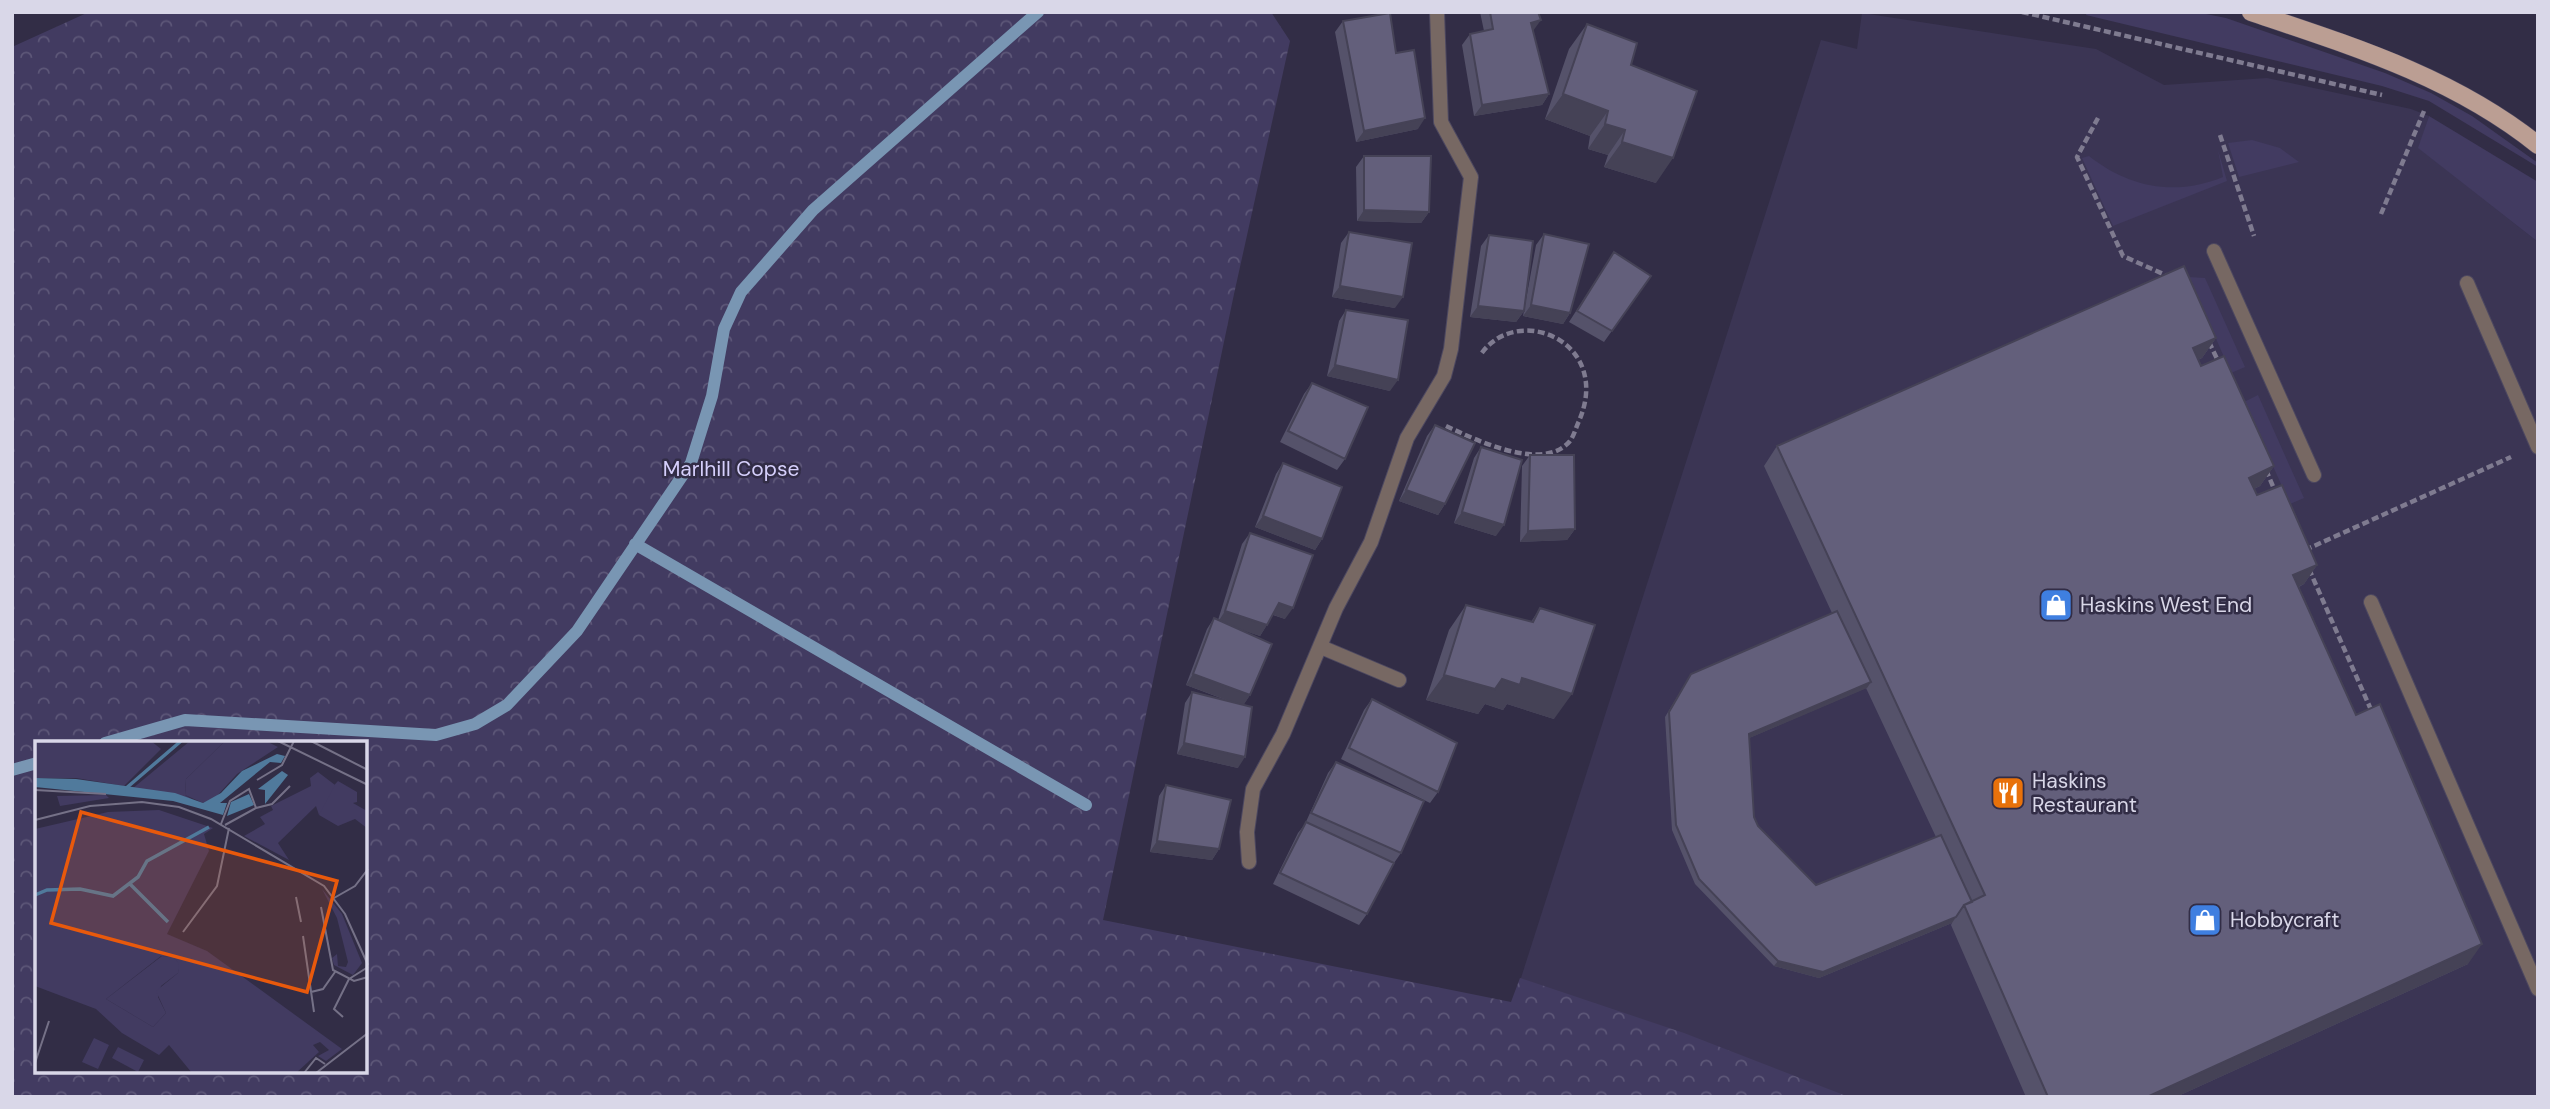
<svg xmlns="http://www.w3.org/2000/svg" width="2550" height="1109" font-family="'DM Sans',sans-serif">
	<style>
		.built { fill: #3b3554 }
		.green { fill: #423b61 }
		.forest { fill: url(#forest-crowns); fill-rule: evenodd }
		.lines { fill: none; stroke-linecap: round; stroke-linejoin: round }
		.stream { stroke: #7996b3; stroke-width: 12 }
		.lane-casing { stroke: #4d4860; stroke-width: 16 }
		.street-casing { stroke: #4d4860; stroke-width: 16 }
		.primary-casing { stroke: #4d4860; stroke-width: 19 }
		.path { stroke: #7f7b90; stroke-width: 4.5; stroke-dasharray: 7 3.5; stroke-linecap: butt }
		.lane { stroke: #776863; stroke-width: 14 }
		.street { stroke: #776863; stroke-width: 14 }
		.primary { stroke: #bb9e93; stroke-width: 18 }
		.wall { fill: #55526a; fill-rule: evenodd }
		.shaded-wall { fill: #454256 }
		.building { fill: #635f7b; stroke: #454256; stroke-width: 2 }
		.labels { text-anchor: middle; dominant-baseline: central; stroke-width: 5; stroke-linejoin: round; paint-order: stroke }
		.park-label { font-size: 21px; fill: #d5cffb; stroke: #322d46 }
		.poi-label { font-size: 21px; fill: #d9d7e8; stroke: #322d46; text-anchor: start }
		.inset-river { fill: none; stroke: #507a9c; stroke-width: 3.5 }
		.inset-road { fill: none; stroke: #757187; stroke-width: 2 }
		.view { fill: #e8590c; fill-opacity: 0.15; stroke: #e8590c; stroke-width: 3.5 }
		.inset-edge { fill: none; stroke: #d9d7e8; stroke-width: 3.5 }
	</style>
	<defs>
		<pattern id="forest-crowns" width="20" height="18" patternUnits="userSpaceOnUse" patternTransform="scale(1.75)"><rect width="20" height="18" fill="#423b61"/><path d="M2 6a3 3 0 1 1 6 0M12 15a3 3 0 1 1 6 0" fill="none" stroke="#5d5778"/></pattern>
	</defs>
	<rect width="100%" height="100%" fill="#322d46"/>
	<!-- built -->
	<path class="built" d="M1862,13L2096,49L2164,85L2267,78L2411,109L2429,116L2419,148L2538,242V1097H1768L1513,1003L1821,40L1857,49Z"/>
	<!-- green -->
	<path class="green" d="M2087,12H2196L2226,18L2385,73L2431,93L2472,116L2538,163V167L2429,101L2382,86L2086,15Z
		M2429,116L2538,182V242L2418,148Z
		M2252,140L2280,148L2299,162L2239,177L2228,143Z
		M2218,150L2227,181L2113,226L2082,158L2089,156C2128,187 2175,197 2223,177Z
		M2189,277L2205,278L2245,367L2231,373Z
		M2258,395L2304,498L2290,504L2244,402Z"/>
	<!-- forest -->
	<path class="forest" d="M89,12H1271L1290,41L1234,294L1103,920L1511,1002L1520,978L1684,1033L1849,1097H12V47ZM37,743H366V1072H37Z"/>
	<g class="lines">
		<!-- stream -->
		<path class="stream" d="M635,544L1086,805
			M105,743L185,720L436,735L475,724L507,705L577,631L691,463L712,396L724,329L741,292L813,210L1038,12
			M12,770L37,763"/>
		<defs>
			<path id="lane" d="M2214,251L2314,475
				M2467,283L2538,447
				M2371,602L2538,989"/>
			<path id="street" d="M1321,647L1399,680
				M1249,862L1247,832L1253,789L1283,734L1336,608L1371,542L1407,438L1444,376L1451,349L1471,177L1441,122L1437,12"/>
			<path id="primary" d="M2251,12C2352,46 2453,77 2538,145"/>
		</defs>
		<!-- lane casing -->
		<use href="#lane" class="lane-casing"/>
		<!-- street casing -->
		<use href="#street" class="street-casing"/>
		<!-- primary casing -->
		<use href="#primary" class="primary-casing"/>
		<!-- path -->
		<path class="path" d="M2022,12L2382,95
			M12,13L13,12
			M2098,118L2077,157L2123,256L2170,277
			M2220,135L2254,236
			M2381,214L2424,111
			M2209,342L2219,363
			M1446,426C1476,440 1543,473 1570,441C1574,436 1576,427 1579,421C1613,342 1518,302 1481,354
			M2266,470L2275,491
			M2305,550L2511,457
			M2309,569L2372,712"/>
		<!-- lane -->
		<use href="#lane" class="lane"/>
		<!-- street -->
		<use href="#street" class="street"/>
		<!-- primary -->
		<use href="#primary" class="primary"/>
	</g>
	<!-- wall -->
	<path class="wall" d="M1480,12H1538L1533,32L1549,94L1542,105L1474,116L1462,45L1470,34L1484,31Z
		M1343,21L1396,53L1418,129L1356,142L1335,32Z
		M1587,24L1631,65L1656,183L1604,167L1608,155L1588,149L1590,136L1545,119L1569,49Z
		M1364,156L1429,212L1421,223L1357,221L1356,167Z
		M1349,232L1395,308L1332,297L1341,243Z
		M1544,234L1570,313L1563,324L1523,316L1536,245Z
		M1489,235L1524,311L1516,322L1470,317L1481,246Z
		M1614,252L1651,276L1604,342L1569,322Z
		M1346,310L1390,391L1327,376L1339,321Z
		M2216,338L2202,358L2198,360L2201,366L2274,466L2260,486L2254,489L2257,495L2317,565L2304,584L2299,587L2468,964L2176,1097H2026L1951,925L1952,923L1819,978L1774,966L1695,884L1672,830L1665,717L1691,674L1832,613L1764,466L1777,446ZM1866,688L1936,837L1816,885L1758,826L1754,817L1749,738Z
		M1312,383L1345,459L1337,470L1280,442L1304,394Z
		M1435,425L1445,504L1438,515L1399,501L1427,436Z
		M1481,447L1496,536L1454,523L1474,458Z
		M1530,455L1575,529L1567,540L1520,542L1522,466Z
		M1283,463L1322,539L1315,550L1255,527L1276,474Z
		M1250,533L1285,619L1273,615L1260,636L1237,628L1250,695L1243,705L1238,768L1177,754L1185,703L1192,692L1231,702L1186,685L1207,629L1214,618L1218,620L1242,544Z
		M1466,605L1531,622L1540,608L1554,719L1507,704L1503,710L1485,704L1478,714L1426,700L1449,630Z
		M1372,699L1438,792L1430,803L1341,759L1364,710Z
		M1336,762L1401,853L1394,863L1367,914L1359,925L1273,884L1298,833L1305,824L1328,773Z
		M1166,785L1219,849L1212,860L1150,852L1159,796Z"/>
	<!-- shaded-wall -->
	<path class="shaded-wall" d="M1541,20L1533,31L1531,23Z
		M1549,94L1542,105L1474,116L1482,105Z
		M1563,94L1608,111L1590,136L1545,119Z
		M1425,118L1418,129L1356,142L1364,131Z
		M1605,124L1625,130L1608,155L1588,149Z
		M1622,142L1673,158L1656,183L1604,167Z
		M1364,210L1429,212L1421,223L1357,221Z
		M1340,286L1403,297L1395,308L1332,297Z
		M1531,305L1570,313L1563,324L1523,316Z
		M1478,306L1524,311L1516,322L1470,317Z
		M2216,338L2202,358L2179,368L2193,348Z
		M1335,365L1398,380L1390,391L1327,376Z
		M2274,466L2260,486L2236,497L2249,478Z
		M1406,490L1445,504L1438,515L1399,501Z
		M1462,512L1504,525L1496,536L1454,523Z
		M1263,516L1322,539L1315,550L1255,527Z
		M1575,529L1567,540L1520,542L1528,531Z
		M2317,565L2304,584L2280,595L2293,575Z
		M1279,603L1293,608L1285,619L1271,614Z
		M1225,611L1267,625L1260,636L1218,622Z
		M1193,674L1250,695L1243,706L1186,685Z
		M1444,675L1502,679L1522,678L1572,694L1554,719L1507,704L1503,710L1485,704L1478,714L1426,700Z
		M1871,682L1867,688L1745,740L1749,734Z
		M1184,743L1245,757L1238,768L1177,754Z
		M1157,841L1219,849L1212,860L1150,852Z
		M1956,917L1952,923L1819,978L1774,966L1778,961Z
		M2482,944L2468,964L2176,1097H2147Z"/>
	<!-- building -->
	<path class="building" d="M1490,12H1538L1541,20L1531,23L1549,94L1482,105L1470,34L1493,29Z
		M1390,13L1396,53L1414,50L1425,118L1364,131L1343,21Z
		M1587,24L1637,43L1631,65L1697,91L1673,158L1622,142L1625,130L1605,124L1608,111L1563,94Z
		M1364,156H1431L1429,212L1364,210Z
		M1349,232L1412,243L1403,297L1340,286Z
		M1544,234L1589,244L1570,313L1531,305Z
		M1489,235L1533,241L1524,311L1478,306Z
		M1614,252L1651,276L1612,331L1577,311Z
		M2184,266L2216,338L2193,348L2201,366L2224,356L2274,466L2249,478L2257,495L2282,485L2317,565L2293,575L2356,715L2380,704L2482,944L2147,1097H2048L1964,905L1985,895L1777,446Z
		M1346,310L1408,320L1398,380L1335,365Z
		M1312,383L1368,407L1345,459L1288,431Z
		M1435,425L1475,443L1445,504L1406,490Z
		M1481,447L1522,460L1504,525L1462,512Z
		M1530,455H1574L1575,529L1528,531Z
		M1283,463L1342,487L1322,539L1263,516Z
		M1250,533L1313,555L1293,608L1279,603L1267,625L1225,611Z
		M1466,605L1533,622L1540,608L1595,625L1572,694L1522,678L1520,685L1502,679L1495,689L1444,675Z
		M1837,611L1871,682L1749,734L1754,817L1758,826L1816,885L1941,835L1972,902L1964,905L1956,917L1823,972L1778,961L1699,879L1676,825L1669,712L1691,674Z
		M1214,618L1272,644L1250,695L1193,674Z
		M1192,692L1252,707L1245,757L1184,743Z
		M1372,699L1457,743L1438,792L1349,748Z
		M1336,762L1424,801L1401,853L1311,813Z
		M1166,785L1231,800L1219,849L1157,841Z
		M1306,822L1394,863L1367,914L1280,873Z"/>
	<!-- icons -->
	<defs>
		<symbol id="shop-square" viewBox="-11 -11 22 22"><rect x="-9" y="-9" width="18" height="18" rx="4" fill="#3f7fe0" stroke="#322d46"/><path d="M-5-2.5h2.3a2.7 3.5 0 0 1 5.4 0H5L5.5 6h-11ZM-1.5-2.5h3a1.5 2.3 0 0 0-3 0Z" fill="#fff"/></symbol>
		<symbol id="restaurant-square" viewBox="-11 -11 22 22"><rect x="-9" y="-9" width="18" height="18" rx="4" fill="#e8710a" stroke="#322d46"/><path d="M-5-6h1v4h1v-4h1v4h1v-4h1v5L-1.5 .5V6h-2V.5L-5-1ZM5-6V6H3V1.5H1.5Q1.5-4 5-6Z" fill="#fff"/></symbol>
	</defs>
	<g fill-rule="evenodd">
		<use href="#shop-square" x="2037" y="586" width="38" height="38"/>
		<use href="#restaurant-square" x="1989" y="774" width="38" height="38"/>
		<use href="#shop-square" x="2186" y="901" width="38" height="38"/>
	</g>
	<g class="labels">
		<!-- park labels -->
		<g class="park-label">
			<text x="731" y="469">Marlhill Copse</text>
		</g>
		<!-- poi labels -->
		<g class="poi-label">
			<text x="2080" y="605">Haskins West End</text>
			<text x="2032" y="781">Haskins<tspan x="2032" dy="24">Restaurant</tspan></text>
			<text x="2230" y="920">Hobbycraft</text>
		</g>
	</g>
	<!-- overview -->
	<g transform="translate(35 741)">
		<rect width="332" height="332" fill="#322d46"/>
		<path d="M303,40L322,51V61L318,62L332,70V87L320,78L303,85L284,74L290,54ZM71,54L74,57L25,65L22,55ZM287,148L307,173L327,222L318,234L299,224L297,217L302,213L303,225L311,226L313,221L302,177ZM127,215L139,216L145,223L143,232L126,245L123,256L131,272L118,286L71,258ZM59,297L74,304L63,328L47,321ZM83,306L109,319L103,331L77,317Z" fill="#423b61"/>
		<path d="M190,0H231L243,6L202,33L181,56L168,62L150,54L151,38ZM283,31L300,44L284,74L281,65L243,102L254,119L209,95L230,83L225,76L238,69L236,65L276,45L275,37ZM124,69L178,87L169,93L174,110L132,193L172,210L307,308L291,320L283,315L294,309L285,301L278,304L284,311L261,332H157L134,304L124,314L87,292L61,268L0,245V88L73,71ZM126,215L139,216L144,223L143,232L121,250L131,272L118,286L71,258Z" fill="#423b61" fill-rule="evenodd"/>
		<path d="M0,0H116L126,8L89,45L41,37H0ZM155,0H190L151,38L150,54L157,58L97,48Z" fill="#423b61"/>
		<path d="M242,13L250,15L246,22L235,21L185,62H192L188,74L138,60L0,46V37L41,38L140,52L168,62L186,52L207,30ZM247,30L253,34L230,63V49L223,48ZM214,53L219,64L192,75L196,61Z" fill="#507a9c"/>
		<path class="inset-river" d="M89,49L146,0M95,143L133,181M0,154L12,149L45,148L78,155L103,136L112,120L174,86"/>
		<path class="inset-road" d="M243,0L333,44M276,0L333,29M222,39L247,24L259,0M0,49L71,53M221,67L237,63L255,45M0,79L55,65L107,61L144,66L176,78L289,145L310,173L333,224M186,83L195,60L214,48L221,67L190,84M261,156L266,181M299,157L320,145L333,128M286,166L298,229L319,240L333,236M148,191L182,145L194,87M268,195L279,271M314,238L333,226M276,251L288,248L300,231M308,276L299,268L314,238M0,322L14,280M269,332L281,317L290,323M281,332L333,292"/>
		<path class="view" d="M46,71L302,140L272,251L16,182Z"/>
		<rect width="332" height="332" class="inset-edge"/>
	</g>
	<!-- border -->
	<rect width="2550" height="1109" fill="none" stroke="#d9d7e8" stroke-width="28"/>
</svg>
